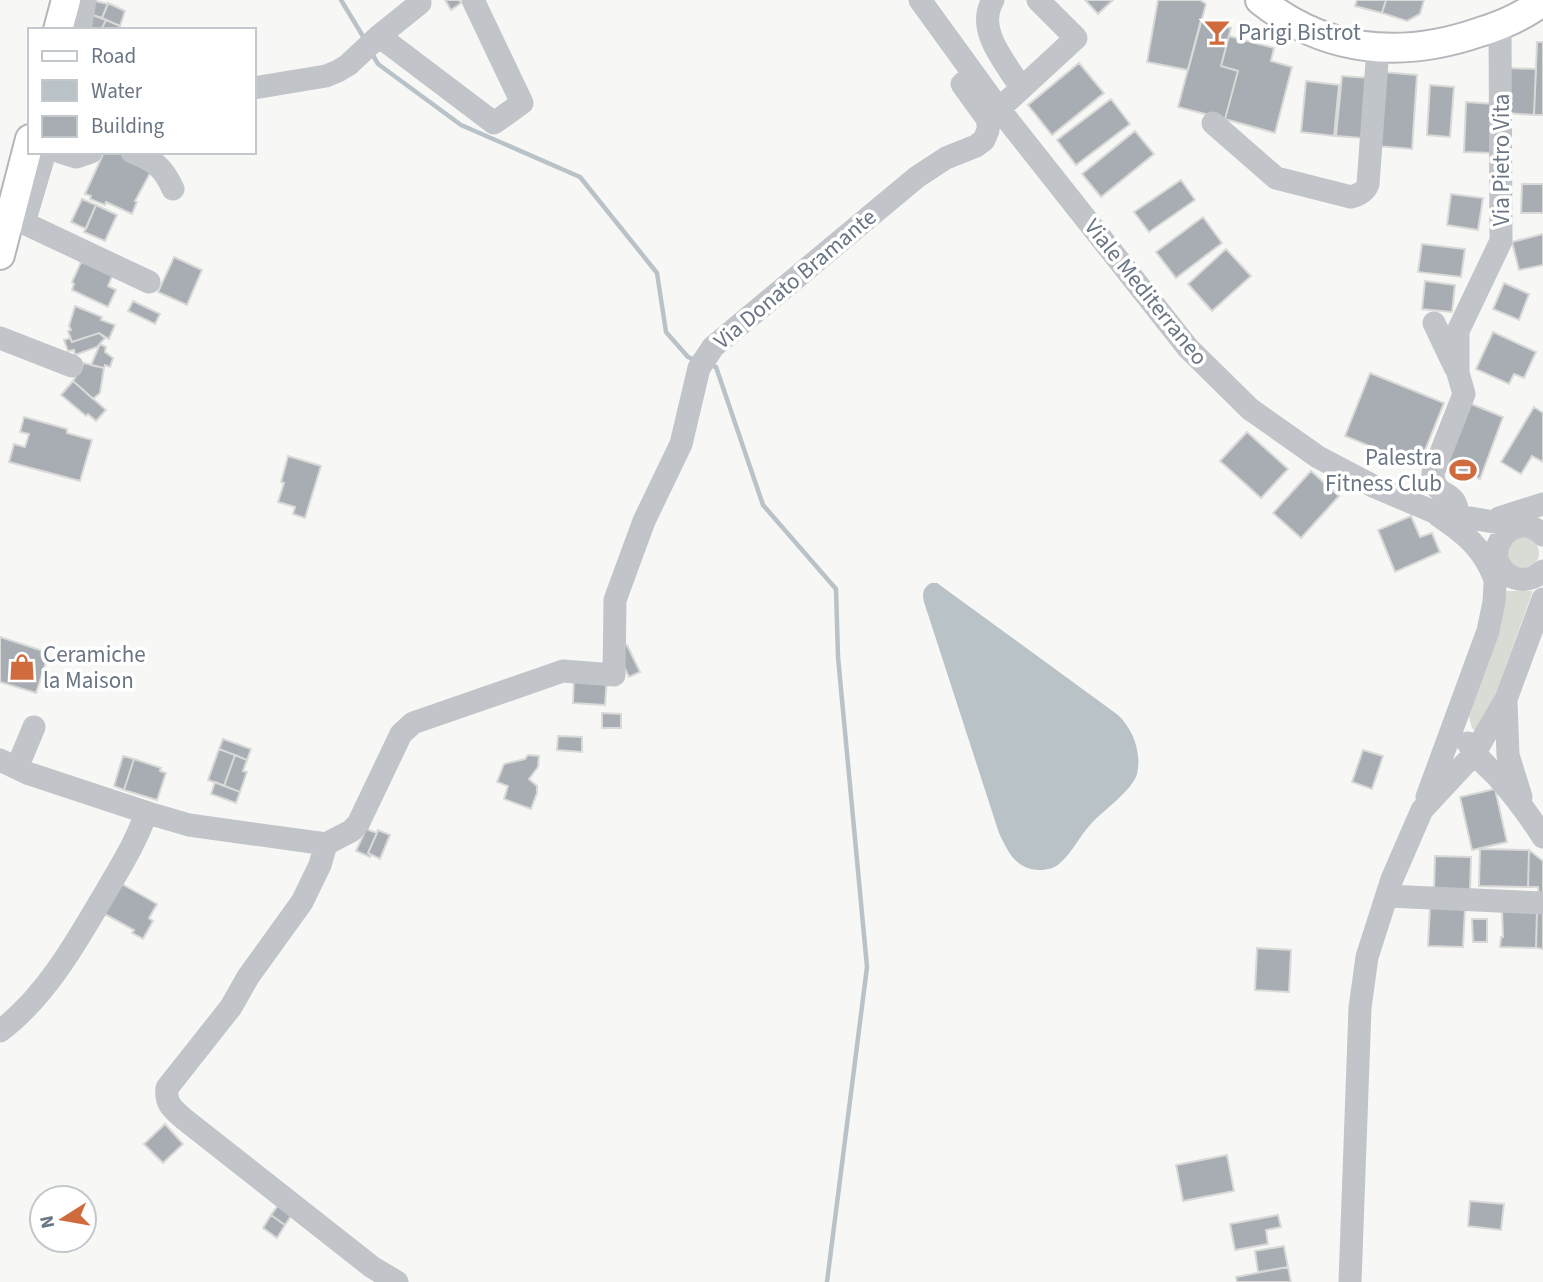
<svg xmlns="http://www.w3.org/2000/svg" width="1543" height="1282" font-family="'Source Sans 3',sans-serif">
	<style>
		.green { fill: #d7dcd5 }
		.water { fill: #b9c2c7 }
		.lines { fill: none; stroke-linecap: round; stroke-linejoin: round }
		.stream { stroke: #b9c2c7; stroke-width: 4.5 }
		.building { fill: #a7adb3; stroke: #d9d9d7; stroke-width: 2 }
		.major-casing { stroke: #b3b6ba; stroke-width: 32 }
		.minor { stroke: #c1c4c8; stroke-width: 23 }
		.major { stroke: #fff; stroke-width: 28 }
		.labels { text-anchor: middle; dominant-baseline: central; stroke-width: 7; stroke-linejoin: round; paint-order: stroke }
		.poi-label { font-size: 23px; fill: #6a7683; stroke: #fff; text-anchor: start }
		.street-label { font-size: 23px; fill: #6a7683; stroke: #fff }
	</style>
	<rect width="100%" height="100%" fill="#f7f7f5"/>
	<!-- green -->
	<path class="green" d="M1507 553a16 16 0 1 1 32 0a16 16 0 1 1-32 0Z
		M1506,591H1533L1493,701L1476,732L1472,728L1467,709Z"/>
	<!-- water -->
	<path class="water" d="M931,583H937L1118,715C1133,729 1142,753 1137,774C1132,791 1102,811 1090,825C1079,837 1072,853 1060,863C1055,868 1047,870 1040,870C1016,870 1008,852 999,833L924,602C922,593 923,588 931,583Z"/>
	<g class="lines">
		<!-- stream -->
		<path class="stream" d="M341,0L364,38
			M371,52L378,64L461,125L580,177L657,273L666,332L688,357L695,360
			M710,365L716,367L763,505L836,589L838,657L867,967L827,1282"/>
	</g>
	<!-- building -->
	<path class="building" d="M91,0L108,4L102,18L90,14Z
		M445,0H459L461,3L451,10Z
		M1085,0H1113L1098,14Z
		M1158,0H1200L1206,4L1188,70L1147,62Z
		M1357,0H1386L1382,13L1355,6Z
		M1386,0H1424L1420,14L1407,21L1382,13Z
		M108,3L125,11L120,26L102,18Z
		M90,14L106,20L101,30H88Z
		M106,20L120,26L118,30H101Z
		M1201,20L1231,28L1221,66L1238,71L1225,119L1178,107Z
		M1229,36L1274,48L1271,61L1292,67L1275,133L1225,119L1238,71L1221,66Z
		M1537,42H1543V115H1534Z
		M1079,63L1104,93L1052,135L1028,105Z
		M1509,68L1536,69L1534,115L1507,113Z
		M1382,72L1417,75L1412,149L1377,146Z
		M1342,76L1369,78L1363,138L1336,136Z
		M1306,81L1339,85L1334,136L1301,132Z
		M1430,85L1454,87L1450,137L1427,135Z
		M1111,99L1130,124L1076,165L1057,140Z
		M1466,102L1494,104L1491,153L1464,152Z
		M1135,131L1154,154L1101,197L1082,174Z
		M104,152H125L153,168L135,201L137,202L132,214L106,202L105,205L90,199L91,196L85,194Z
		M1181,180L1195,200L1149,232L1134,212Z
		M1522,184H1543V213H1521Z
		M1451,194L1483,198L1478,230L1447,225Z
		M82,199L96,205L86,229L71,222Z
		M96,205L117,215L105,241L84,232Z
		M1203,217L1222,243L1176,278L1156,252Z
		M1543,234V265L1519,270L1512,242Z
		M1422,244L1465,249L1461,277L1418,272Z
		M1226,249L1251,276L1212,311L1188,284Z
		M174,257L202,270L187,305L158,292Z
		M81,262L114,272L108,286L116,290L108,307L72,290L74,284L72,282Z
		M1425,281L1455,285L1452,312L1422,309Z
		M1504,283L1529,294L1519,320L1493,309Z
		M133,301L160,314L155,324L128,311Z
		M75,306L102,317L101,320L115,325L109,339L99,333L72,342L68,331L71,330L69,326Z
		M1493,332L1536,352L1524,378L1514,374L1509,384L1476,369Z
		M99,333L105,338L97,347L75,355L74,350L68,351L64,340L70,338L72,342Z
		M100,344L106,347L105,352L113,358L110,367L105,365L104,368L91,365Z
		M84,363L104,368L100,393L93,399L73,381Z
		M1370,373L1444,403L1419,465L1394,455L1393,458L1380,450L1379,453L1371,449L1372,447L1345,436Z
		M73,381L106,410L96,421L88,414L86,416L61,395Z
		M1469,403L1503,417L1480,479L1445,466Z
		M1534,407L1543,413V462L1532,456L1521,474L1501,462Z
		M24,417L67,429V433L92,440L80,481L9,462L14,444L25,447L29,434L20,432Z
		M1247,432L1288,469L1261,498L1220,461Z
		M288,456L321,466L305,518L293,514L295,507L278,502L284,483L281,482Z
		M1311,471L1339,496L1301,538L1273,513Z
		M1411,516L1420,537L1432,533L1440,552L1395,572L1378,530Z
		M0,637L49,653L36,693L0,682Z
		M627,645L640,672L629,677L616,650Z
		M574,676L607,678L605,705L573,703Z
		M602,713L621,714V728H602Z
		M558,736L582,737V752L557,750Z
		M223,739L251,749L247,760L219,749Z
		M219,749L235,755L224,786L208,780Z
		M1363,750L1383,756L1372,789L1352,782Z
		M235,755L247,760L243,771L247,772L240,792L224,786Z
		M528,755L539,756L538,767L529,779L537,786V793L531,809L504,799L508,786L497,782L504,764L525,759Z
		M123,756L134,759L124,790L114,786Z
		M134,759L161,768L160,771L166,773L157,800L124,790Z
		M215,782L240,792L236,803L211,794Z
		M1495,789L1507,842L1472,850L1460,797Z
		M366,829L377,833L368,853L371,855L370,857L356,851Z
		M378,830L390,835L380,859L368,853Z
		M1480,849L1529,850L1528,887L1479,886Z
		M1529,850L1543,861V897H1539L1538,887H1528Z
		M1435,856L1471,857L1470,892L1434,891Z
		M120,883L157,904L149,918L153,921L143,939L132,933L134,930L103,913Z
		M1430,907L1465,909L1463,947L1428,946Z
		M1502,909L1537,910L1536,948L1500,947L1501,937H1503Z
		M1537,910H1543V949L1536,948Z
		M1472,919H1487V942H1473Z
		M1257,948L1291,950L1289,992L1255,990Z
		M165,1124L183,1144L163,1163L144,1144Z
		M1227,1155L1234,1191L1183,1201L1176,1165Z
		M1470,1201L1504,1204L1501,1230L1468,1226Z
		M279,1204L293,1213L285,1225L271,1215Z
		M271,1215L285,1225L277,1238L263,1228Z
		M1278,1215L1281,1227L1266,1230L1268,1244L1235,1250L1230,1224Z
		M1284,1246L1288,1267L1258,1272L1255,1251Z
		M1288,1267L1291,1282H1237L1236,1277Z"/>
	<g class="lines">
		<defs>
			<path id="major" d="M1260,0C1326,53 1402,59 1480,32C1503,25 1525,15 1543,1
				M58,30L66,0
				M0,255L30,139"/>
		</defs>
		<!-- major casing -->
		<use href="#major" class="major-casing"/>
		<!-- minor -->
		<path class="minor" d="M920,0L999,109L1188,348L1250,409L1318,457L1375,487L1434,512L1518,526
			M993,0C975,31 1006,62 1021,88
			M80,30L85,0
			M379,36L494,123L522,103L473,0
			M254,88L326,76L338,71L348,65L379,36L420,3
			M999,109L1076,38L1038,0
			M1213,123L1276,178L1351,197C1359,195 1365,192 1368,184L1378,48
			M60,152L76,157L91,152
			M132,152C155,161 163,167 173,189
			M9,219L24,223L149,282
			M24,223L45,152
			M1434,323L1455,367
			M0,338L72,366
			M1439,516C1464,533 1483,548 1494,577
			M1457,517C1460,488 1433,500 1433,473L1464,394L1458,373V331L1501,241L1500,25
			M1499,518L1543,504
			M1496,556C1502,579 1525,587 1543,571
			M1506,701L1508,755L1521,797
			M1468,743C1475,756 1486,765 1497,776C1514,795 1529,815 1543,837
			M0,760L27,773L148,813L189,825L326,844L351,831L358,824L401,734L413,723L563,671L614,675L615,600L644,521L681,444L699,368L713,347L917,177L946,158L976,146L984,140L988,130V120L962,84L974,74
			M17,768L34,727
			M1427,797L1488,631L1494,602L1497,548C1504,527 1526,518 1543,535
			M326,844L320,865L302,902L248,977L231,1007L167,1088C165,1104 173,1109 184,1119L372,1267L397,1282
			M1387,896L1543,903
			M0,1031C47,996 78,939 107,890C122,864 137,840 146,813
			M1350,1282L1360,1008L1367,957L1392,879L1422,810L1474,754L1506,699L1543,599"/>
		<!-- major -->
		<use href="#major" class="major"/>
	</g>
	<!-- icons -->
	<defs>
		<symbol id="bar-bare" viewBox="-9 -9 18 18"><path d="M-6-5H6L.8 .8V4.5H3.5V6h-7V4.5H-.8V.8Z" fill="#d06b3d" stroke="#fff" stroke-width="2.5" paint-order="stroke"/></symbol>
		<symbol id="stadium-bare" viewBox="-9 -9 18 18"><path d="M0-5a6.5 5 0 1 0 0 10a6.5 5 0 1 0 0-10ZM-3.5-1.8h7v3.6h-7Z" fill="#d06b3d" stroke="#fff" stroke-width="2.5" paint-order="stroke"/></symbol>
		<symbol id="shop-bare" viewBox="-9 -9 18 18"><path d="M-5-2.5h2.3a2.7 3.5 0 0 1 5.4 0H5L5.5 6h-11ZM-1.5-2.5h3a1.5 2.3 0 0 0-3 0Z" fill="#d06b3d" stroke="#fff" stroke-width="2.5" paint-order="stroke"/></symbol>
	</defs>
	<g fill-rule="evenodd">
		<use href="#bar-bare" x="1198" y="13" width="38" height="38"/>
		<use href="#stadium-bare" x="1444" y="451" width="38" height="38"/>
		<use href="#shop-bare" x="3" y="648" width="38" height="38"/>
	</g>
	<g class="labels">
		<!-- poi labels -->
		<g class="poi-label">
			<text x="1238" y="32">Parigi Bistrot</text>
			<text x="1442" y="457" text-anchor="end">Palestra<tspan x="1442" dy="26">Fitness Club</tspan></text>
			<text x="43" y="654">Ceramiche<tspan x="43" dy="26">la Maison</tspan></text>
		</g>
		<!-- street labels -->
		<g class="street-label">
			<text transform="translate(1501 160) rotate(-90)">Via Pietro Vita</text>
			<text transform="translate(795 279) rotate(-40)">Via Donato Bramante</text>
			<text transform="translate(1146 292) rotate(51)">Viale Mediterraneo</text>
		</g>
	</g>
	<!-- legend -->
	<rect x="28" y="28" width="228" height="126" fill="#ffffff" stroke="#c3c8cd" stroke-width="2"/>
	<rect x="42" y="51" width="35" height="10" fill="#ffffff" stroke="#c3c8cd" stroke-width="2"/>
	<text x="91" y="63" font-size="21" fill="#6a7683">Road</text>
	<rect x="42" y="80" width="35" height="21" fill="#b9c2c7" stroke="#c3c8cd" stroke-width="2"/>
	<text x="91" y="98" font-size="21" fill="#6a7683">Water</text>
	<rect x="42" y="116" width="35" height="21" fill="#a7adb3" stroke="#c3c8cd" stroke-width="2"/>
	<text x="91" y="133" font-size="21" fill="#6a7683">Building</text>
	<!-- north arrow -->
	<g transform="translate(63 1219) rotate(259)"><circle r="33" fill="#ffffff" stroke="#c3c8cd" stroke-width="2"/>
	<path d="M0-5L12 26L0 18L-12 26Z" fill="#d06b3d"/>
	<text y="-10" font-size="19" font-weight="bold" text-anchor="middle" fill="#6a7683">N</text>
	</g>
</svg>
